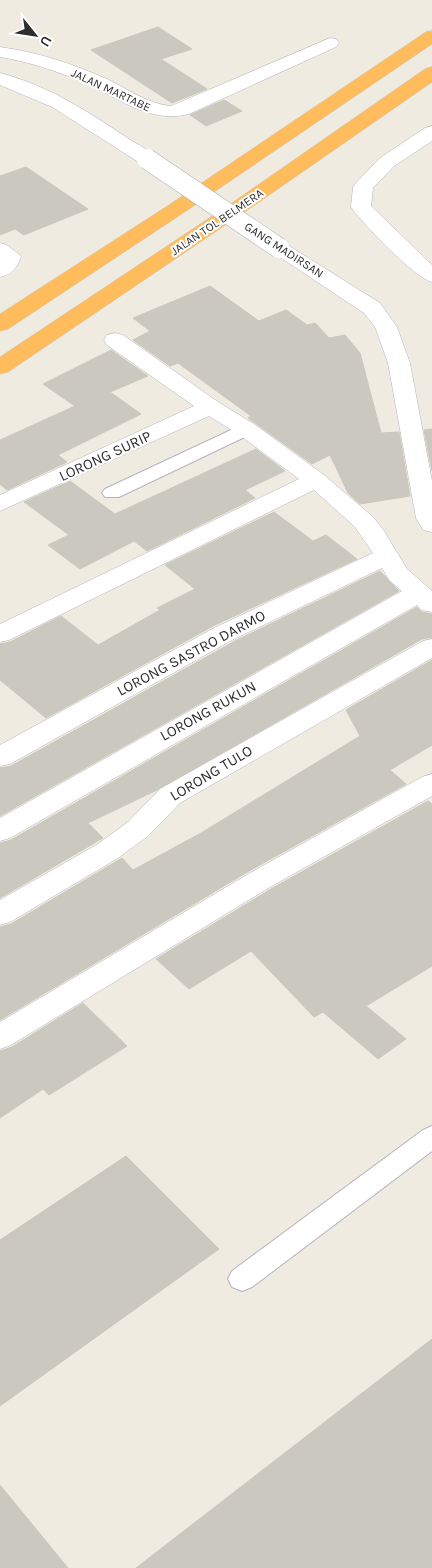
<svg xmlns="http://www.w3.org/2000/svg" width="432" height="1568" font-family="Karla,sans-serif">
	<style>
		.building { fill: #cbc9bf; stroke: #cbc8ba }
		.lines { fill: none; stroke-linecap: round; stroke-linejoin: round }
		.service-casing { stroke: #b4b4c1; stroke-width: 2 }
		.minor-casing { stroke: #b4b4c1; stroke-width: 1 }
		.motorway-casing { stroke: #c9c9c9; stroke-width: 1 }
		.service { fill: #fff; fill-rule: evenodd }
		.minor { fill: #fff; fill-rule: evenodd }
		.motorway { fill: #ffbc5c; fill-rule: evenodd }
		.minor-bridge-casing { stroke: #b4b4c1; stroke-width: 21; stroke-linecap: butt }
		.minor-bridge { stroke: #fff; stroke-width: 20 }
		.labels { text-anchor: middle; dominant-baseline: central; stroke-width: 4; stroke-linejoin: round; paint-order: stroke }
		.far-street-label { font-size: 12px; fill: #2e2e2e; stroke: #fff }
		.street-label { font-size: 15px; fill: #2e2e2e; stroke: #fff }
	</style>
	<rect width="100%" height="100%" fill="#efebe1"/>
	<!-- building -->
	<path class="building" d="M158,27L192,49L161,59L207,89L172,103L91,50Z
		M224,100L242,111L206,126L190,115Z
		M26,167L88,209L24,235L15,229L0,235V176Z
		M210,286L259,321L286,310L307,325L315,323L329,338L345,335L360,353L381,433L399,432L410,496L360,504L348,493L330,455L312,464L248,418L251,416L178,363L170,366L133,340L150,331L133,318Z
		M111,350L148,376L110,392L141,414L58,455L67,462L7,490L0,484V440L75,406L43,384Z
		M432,429V471L424,430Z
		M256,449L285,471L245,490L255,498L147,551L134,541L80,569L48,545L69,535L24,502L70,481L115,514Z
		M274,512L313,541L326,535L357,559L215,625L46,718L0,680V644L10,642L61,616L98,645L160,610L157,608L195,589L165,565Z
		M380,571L399,591L0,816V768L11,766L235,641Z
		M417,607L422,612L432,614V637L422,639L157,790L88,823L103,838L0,898V843L11,840Z
		M432,660V745L390,770L406,784L249,871L0,1020V927L11,924L122,858L133,870L201,833L360,736L346,710Z
		M428,801L432,804V966L366,1006L406,1039L378,1059L323,1012L314,1017L251,951L189,989L156,959L271,889Z
		M83,1003L127,1046L49,1095L43,1089L0,1118V1051L12,1047Z
		M126,1156L219,1249L0,1406V1240Z
		M432,1339V1568H136Z
		M0,1485L68,1568H0Z"/>
	<g class="lines">
		<defs>
			<path id="service" d="M246,423L253,425L255,429L253,433L119,497H105L102,493L105,489Z
				M432,1126V1151L252,1287L242,1291L232,1287L228,1279L232,1271L423,1130Z"/>
			<path id="minor" d="M330,38L336,39L339,43L336,47L189,114C149,124 119,98 85,83C57,71 30,62 0,57V47C37,52 73,64 107,79C128,89 147,104 171,106Z
				M0,73C47,85 89,112 129,139C138,145 151,150 157,159L154,163H140L52,107L0,85Z
				M432,126V141L394,166L373,188L371,206L432,265V282C415,278 362,223 351,207L353,187L356,183L380,158L425,128Z
				M279,242L286,244L380,303L397,327L410,363L432,481V532L423,530L416,518L388,363L375,327L364,313L272,252L269,248L272,244Z
				M0,243L7,245L21,256C18,267 11,275 0,277Z
				M115,333L123,335L218,402L254,424L324,475L373,517L384,531L407,569L432,591V612L422,610L417,605L10,838L0,841V818L402,591L389,580L382,568L234,639L10,764L0,766V745L216,627L373,553L355,527L314,490L9,640L0,642V624L299,479L238,434L209,416L0,511V495L194,406L107,345L104,340L107,335Z
				M432,639V658L180,803L148,836L118,858L10,922L0,925V900L98,844L128,822L160,789L423,641Z
				M432,774V796L270,887L11,1045L0,1049V1022L250,873L422,777Z"/>
			<path id="motorway" d="M432,31V44L183,213L8,329L0,331V314L169,205L426,32Z
				M432,67V82L246,211L8,372L0,374V357L232,203L425,69Z"/>
		</defs>
		<!-- service casing -->
		<use href="#service" class="service-casing"/>
		<!-- minor casing -->
		<use href="#minor" class="minor-casing"/>
		<!-- motorway casing -->
		<use href="#motorway" class="motorway-casing"/>
		<!-- service -->
		<use href="#service" class="service"/>
		<!-- minor -->
		<use href="#minor" class="minor"/>
		<!-- motorway -->
		<use href="#motorway" class="motorway"/>
		<defs>
			<path id="minor-bridge" d="M147,159L279,248"/>
		</defs>
		<!-- minor-bridge casing -->
		<use href="#minor-bridge" class="minor-bridge-casing"/>
		<!-- minor-bridge -->
		<use href="#minor-bridge" class="minor-bridge"/>
	</g>
	<g class="labels">
		<!-- far-street labels -->
		<g class="far-street-label">
			<text transform="translate(111 90) rotate(25)">JALAN MARTABE</text>
			<text transform="translate(217 222) rotate(-34)">JALAN TOL BELMERA</text>
			<text transform="translate(284 250) rotate(33)">GANG MADIRSAN</text>
		</g>
		<!-- street labels -->
		<g class="street-label">
			<text transform="translate(105 456) rotate(-25)">LORONG SURIP</text>
			<text transform="translate(191 653) rotate(-28)">LORONG SASTRO DARMO</text>
			<text transform="translate(208 711) rotate(-29)">LORONG RUKUN</text>
			<text transform="translate(211 773) rotate(-31)">LORONG TULO</text>
		</g>
	</g>
	<!-- north arrow -->
	<g transform="translate(35 35) rotate(120)" stroke="#ffffff" stroke-width="4" paint-order="stroke">
	<path d="M0-4L9 19L0 12L-9 19Z" fill="#2e2e2e"/>
	<text y="-8" font-size="14" font-weight="bold" text-anchor="middle" fill="#2e2e2e">U</text>
	</g>
</svg>
